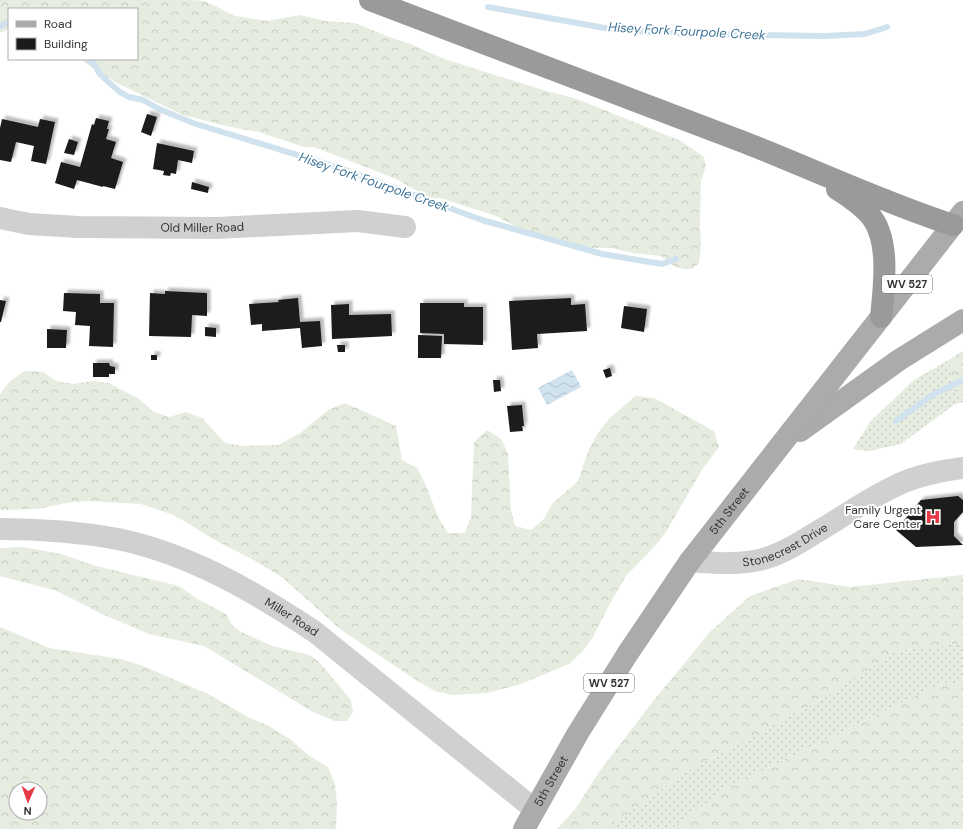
<svg xmlns="http://www.w3.org/2000/svg" width="963" height="829" font-family="'DM Sans',sans-serif">
	<style>
		.grass { fill: url(#grass-dots) }
		.forest { fill: url(#forest-crowns); fill-rule: evenodd }
		.water { fill: url(#water-waves) }
		.lines { fill: none; stroke-linecap: round; stroke-linejoin: round }
		.stream { stroke: #cfe2ee; stroke-width: 6 }
		.building { fill: #1a1a1a; filter: url(#shadow) }
		.minor { stroke: #d0d0d0; stroke-width: 22 }
		.primary { stroke: #ababab; stroke-width: 22 }
		.motorway { stroke: #9a9a9a; stroke-width: 22 }
		.labels { text-anchor: middle; dominant-baseline: central; stroke-width: 4; stroke-linejoin: round; paint-order: stroke }
		.shield { fill: #fff; stroke: #707070; stroke-width: 1 }
		.shield-label { font-size: 11px; font-weight: bold; fill: #333 }
		.street-label { font-size: 12px; fill: #333; stroke: #fff }
		.poi-label { font-size: 12px; fill: #333; stroke: #fff; text-anchor: end }
		.water-label { font-size: 13px; font-style: italic; fill: #3f7597; stroke: #fff }
	</style>
	<defs>
		<pattern id="grass-dots" width="8" height="8" patternUnits="userSpaceOnUse"><rect width="8" height="8" fill="#e6ecdf"/><path d="M2 2h.1M6 6h.1" fill="none" stroke="#c6cbc0" stroke-width="1.8" stroke-linecap="round"/></pattern>
		<pattern id="forest-crowns" width="20" height="18" patternUnits="userSpaceOnUse"><rect width="20" height="18" fill="#e6ecdf"/><path d="M2 6a3 3 0 1 1 6 0M12 15a3 3 0 1 1 6 0" fill="none" stroke="#c6cbc0"/></pattern>
		<pattern id="water-waves" width="16" height="10" patternUnits="userSpaceOnUse"><rect width="16" height="10" fill="#cfe2ee"/><path d="M0 5q4-4 8 0t8 0" fill="none" stroke="#b2c2cd"/></pattern>
		<filter id="shadow"><feDropShadow dx="3.5" dy="-3.5" stdDeviation="1" flood-color="#0004"/></filter>
	</defs>
	<rect width="100%" height="100%" fill="#fff"/>
	<!-- grass -->
	<path class="grass" d="M950,359L952,390L963,394V402L955,404L901,444L869,451L853,449L870,422L914,380Z
		M963,643V682L938,685L729,787L671,829H606L686,772L817,702L897,651Z"/>
	<!-- forest -->
	<path class="forest" d="M0,0H190L205,1L235,16L268,21L300,15L325,21L355,23L389,37L411,44L444,59L543,90L577,99L681,141L703,156L706,165L701,181L700,226L701,245L699,263L692,269H684L675,267L661,256L633,253L612,248H575L529,236L513,225L496,216L440,198H430L394,178L322,150L313,147H304L259,132L230,127L183,115L117,83L79,59H137V9H9V29L0,33Z
		M963,351V394L952,390L950,359Z
		M25,371L43,372L56,381L74,384L92,381L109,383L139,399L154,412L169,417L186,412L202,418L225,443L242,446L278,445L302,432L328,410L345,403L396,426L402,460L417,468L425,483L438,517L448,533H465L471,517L474,442L487,430L501,439L508,454L511,510L515,526L531,530L544,519L552,504L578,481L589,449L598,433L609,419L635,396L654,398L714,431L719,447L703,468L666,532L654,547L626,576L608,607L592,639L582,652L569,664L521,684L487,693L452,695L435,691L419,682L340,629L283,578L252,559L220,543L174,515L141,504L88,501L71,502L37,509L0,510V394L11,380Z
		M23,547L61,554L96,566L179,586L196,598L226,614L232,625L241,632L272,646L310,655L320,663L351,700L353,712L347,721H335L313,712L204,646L149,634L102,614L57,591L0,576V548Z
		M963,575V643L897,651L817,702L686,772L606,829H557L576,808L599,772L654,700L711,631L750,596L798,579L850,587Z
		M0,627L49,648L121,659L143,666L208,694L246,716L269,726L290,739L308,755L328,767L335,784L337,805L336,829H0ZM16,789H40V813H16Z
		M963,682V829H671L729,787L938,685Z"/>
	<!-- water -->
	<path class="water" d="M572,370L581,387L547,405L538,388Z"/>
	<g class="lines">
		<!-- stream -->
		<path class="stream" d="M488,7L616,30L692,34L824,36L865,34L887,27
			M0,26L9,22
			M88,59L95,65L99,73L106,80L120,92L129,97L143,100L159,109L193,123L343,169L482,220L602,254L662,264L676,259
			M896,421L934,394L963,380"/>
	</g>
	<!-- building -->
	<path class="building" d="M147,114L157,117L151,136L141,132Z
		M96,118L109,121L107,129H109L106,139L116,142L111,158L123,162L115,189L103,186V187L77,180L74,189L55,183L61,162L80,167L92,124L94,125Z
		M2,119L38,127L40,119L55,122L46,164L31,161L34,146L16,142L11,162L0,160V128Z
		M69,139L78,142L74,155L64,153Z
		M157,143L194,151L192,163L178,160L176,174L171,173L170,176L163,175L164,171L153,169Z
		M192,182L209,187L208,193L191,189Z
		M165,291L207,293V316L192,315L191,337L149,336L150,293L165,294Z
		M64,293L100,294V303H114L113,347L89,346L90,326L75,325L76,312L63,311Z
		M298,298L300,322L320,321L322,346L302,348L300,328L262,331V324L251,325L249,304L279,302L278,300Z
		M571,298V305L585,304L587,331L537,334L538,348L512,350L509,301Z
		M0,300L6,301L1,322H0Z
		M420,303H464V307H483V345L444,344V334L420,333Z
		M349,304V315L391,314L392,336L332,339L331,305Z
		M624,306L647,309L644,332L621,328Z
		M205,327L216,328V337L205,336Z
		M47,329L67,330L66,348H47Z
		M418,335L442,336L441,358H418Z
		M337,345H345V352H338Z
		M151,355H157V360H151Z
		M93,363H109L110,366L115,367V374H109V377H93Z
		M610,368L612,376L606,378L603,370Z
		M493,380H500L501,391L494,392Z
		M522,405L524,426H522L523,431L510,432L507,406Z
		M958,496L963,500V512L954,522V536L963,545L916,547L896,530L921,500Z"/>
	<g class="lines">
		<!-- minor -->
		<g class="minor">
			<path id="s1" d="M0,218L29,224L78,227L216,228L358,221L405,227"/>
			<path id="s2" d="M0,529C39,529 80,532 118,539C190,554 255,592 315,632L534,809"/>
			<path id="s3" d="M690,561C713,563 736,565 759,560C782,555 802,541 822,529C849,513 875,494 904,482C923,474 943,471 963,468"/>
		</g>
		<!-- primary -->
		<g class="primary">
			<path d="M800,431L899,360L963,320"/>
			<path id="s4" d="M524,829L578,733L628,653L690,561L963,212"/>
		</g>
		<!-- motorway -->
		<path class="motorway" d="M370,0C495,48 621,95 746,143C815,170 882,202 953,225
			M837,189C848,196 860,204 869,214C891,238 884,287 881,317"/>
	</g>
	<!-- icons -->
	<defs>
		<symbol id="hospital-bare" viewBox="-9 -9 18 18"><path d="M-5-5h3v3.5h4V-5h3V5h-3V1.5h-4V5h-3Z" fill="#e63946" stroke="#fff" stroke-width="2.5" paint-order="stroke"/></symbol>
	</defs>
	<g fill-rule="evenodd">
		<use href="#hospital-bare" x="922" y="506" width="22" height="22"/>
	</g>
	<g class="labels">
		<!-- shield labels -->
		<g class="shield">
			<rect x="882" y="275" width="50" height="18" rx="3"/>
			<rect x="584" y="674" width="50" height="18" rx="3"/>
		</g>
		<g class="shield-label">
			<text x="907" y="284">WV 527</text>
			<text x="609" y="683">WV 527</text>
		</g>
		<!-- street labels -->
		<g class="street-label">
			<text stroke="none"><textPath href="#s1" startOffset="203">Old Miller Road</textPath></text>
			<text stroke="none"><textPath href="#s4" startOffset="379">5th Street</textPath></text>
			<text stroke="none"><textPath href="#s3" startOffset="99">Stonecrest Drive</textPath></text>
			<text stroke="none"><textPath href="#s2" startOffset="310">Miller Road</textPath></text>
			<text stroke="none"><textPath href="#s4" startOffset="55">5th Street</textPath></text>
		</g>
		<!-- poi labels -->
		<g class="poi-label">
			<text x="921" y="510">Family Urgent<tspan x="921" dy="14">Care Center</tspan></text>
		</g>
		<!-- water labels -->
		<g class="water-label">
			<text transform="translate(687 31) rotate(3)">Hisey Fork Fourpole Creek</text>
			<text transform="translate(374 182) rotate(19)">Hisey Fork Fourpole Creek</text>
		</g>
	</g>
	<!-- legend -->
	<rect x="8" y="8" width="130" height="52" fill="#ffffff" stroke="#adadad"/>
	<rect x="16" y="21" width="20" height="6" fill="#ababab" stroke="#adadad"/>
	<text x="44" y="28" font-size="12" fill="#333333">Road</text>
	<rect x="16" y="38" width="20" height="12" fill="#1a1a1a" stroke="#adadad"/>
	<text x="44" y="48" font-size="12" fill="#333333">Building</text>
	<!-- north arrow -->
	<g transform="translate(28 801) rotate(182)"><circle r="19" fill="#ffffff" stroke="#adadad"/>
	<path d="M0-3L7 15L0 10L-7 15Z" fill="#e63946"/>
	<text y="-6" font-size="11" font-weight="bold" text-anchor="middle" fill="#333333">N</text>
	</g>
</svg>
